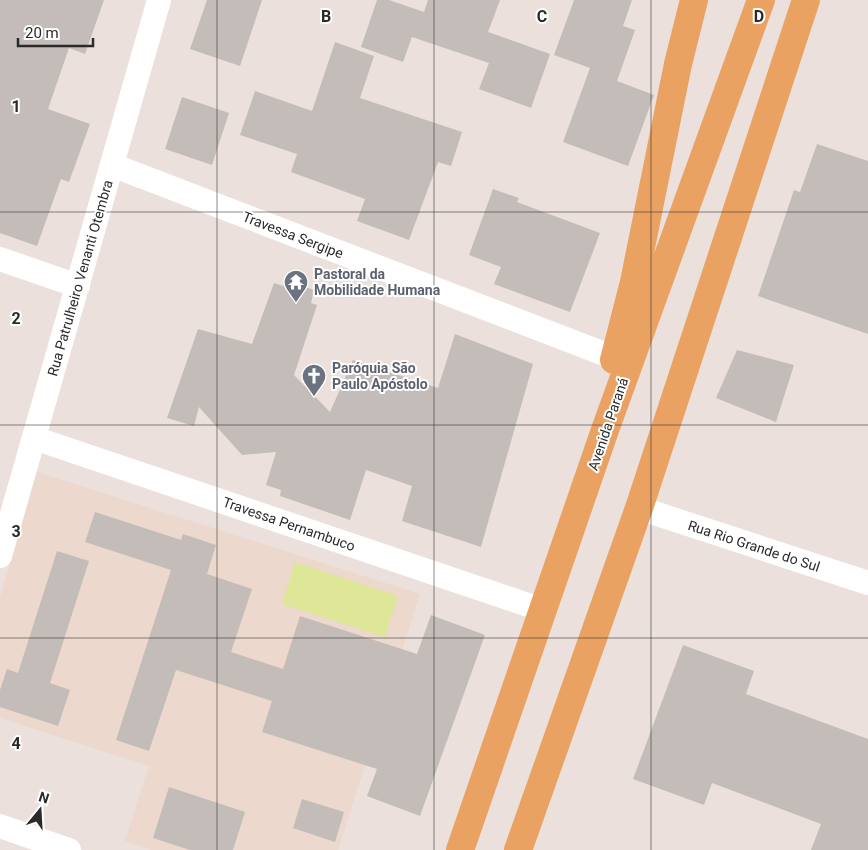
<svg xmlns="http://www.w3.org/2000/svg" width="868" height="850" font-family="Roboto,sans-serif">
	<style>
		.education { fill: #ecd8cc }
		.pitch { fill: #dde797 }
		.building { fill: #c4bcb8 }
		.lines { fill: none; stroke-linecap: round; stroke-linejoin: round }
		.street { stroke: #fff; stroke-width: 24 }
		.primary { stroke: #eaa262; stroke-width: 28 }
		.grid { fill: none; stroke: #2a2a2a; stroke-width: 1; stroke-opacity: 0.55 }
		.labels { text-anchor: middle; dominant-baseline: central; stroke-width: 4; stroke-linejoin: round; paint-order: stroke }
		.street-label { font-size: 14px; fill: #2a2a2a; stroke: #fff }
		.worship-label { font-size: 14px; font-weight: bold; fill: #5b616d; stroke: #fff; text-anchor: start }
		.grid-label { font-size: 16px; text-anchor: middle; font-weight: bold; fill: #2a2a2a; stroke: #fff; stroke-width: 4; stroke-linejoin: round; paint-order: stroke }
	</style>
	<rect width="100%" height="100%" fill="#ebe0dc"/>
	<!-- education -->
	<path class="education" d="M37,472L420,594L338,850H150L125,841L149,766L0,718V597Z"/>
	<!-- pitch -->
	<path class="pitch" d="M295,562L398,596L385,637L282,604Z"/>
	<!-- building -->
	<path class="building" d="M0,0H104L85,54L69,48L48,109L90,124L69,182L61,179L37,246L0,233Z
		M207,0H262L240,66L190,49Z
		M377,0H389L424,12L428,0H500L488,32L550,54L531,108L479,89L489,63L412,37L403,62L361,47Z
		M574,0H632L623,26L635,30L617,81L654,95L628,166L563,142L590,68L554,55Z
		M335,42L374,56L360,98L462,132L451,166L438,162L409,240L357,221L365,199L291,172L297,154L240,135L255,91L312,111Z
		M182,97L229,113L212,165L165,149Z
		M817,144L868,161V334L758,296L794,190L800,192Z
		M493,189L519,198L517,202L600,233L570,312L494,284L501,267L469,255Z
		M285,280L314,290L311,303L317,305L294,375L330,412L353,360L438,388L455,334L533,364L481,547L402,521L412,486L366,470L350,520L280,496L281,490L266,485L276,452L242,455L199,407L194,426L167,418L198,329L252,344L274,283L283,286Z
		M737,350L794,365L776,422L716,398Z
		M95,512L181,540L183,534L216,545L207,574L252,589L231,652L283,669L300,616L417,654L431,615L485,635L420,816L367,796L377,769L262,732L272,701L176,670L149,751L116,740L171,570L85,542Z
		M57,551L89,561L50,683L70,690L58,726L0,707V690L7,669L18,673Z
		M683,645L754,671L746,694L868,739V850H811L821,824L712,783L704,805L633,779Z
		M169,787L245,812L233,850H190L153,838Z
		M302,799L344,812L335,842L293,828Z"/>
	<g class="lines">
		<!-- street -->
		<path class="street" d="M112,165L615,358
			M0,259L78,286
			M34,438L543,610
			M639,508L868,583
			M0,556L159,0
			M0,826L69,850"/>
		<!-- primary -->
		<path class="primary" d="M614,360L634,282L678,64L694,0
			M460,850L606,427L761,0
			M518,850L639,508L806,0"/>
	</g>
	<!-- grid -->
	<path class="grid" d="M217,0V850M434,0V850M651,0V850M0,212H868M0,425H868M0,638H868"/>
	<!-- icons -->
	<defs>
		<symbol id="temple-pin" viewBox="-11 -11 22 30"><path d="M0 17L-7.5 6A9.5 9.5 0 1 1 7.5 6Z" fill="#6b7280" stroke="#fff"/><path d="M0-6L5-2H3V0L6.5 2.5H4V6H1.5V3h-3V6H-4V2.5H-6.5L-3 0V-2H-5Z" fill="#fff"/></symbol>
		<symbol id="church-pin" viewBox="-11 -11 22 30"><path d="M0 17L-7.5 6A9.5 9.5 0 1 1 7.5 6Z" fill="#6b7280" stroke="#fff"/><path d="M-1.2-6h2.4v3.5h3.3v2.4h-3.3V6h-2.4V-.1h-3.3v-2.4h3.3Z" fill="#fff"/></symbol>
	</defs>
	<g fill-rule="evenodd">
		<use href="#temple-pin" x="282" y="268" width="28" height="38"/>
		<use href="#church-pin" x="300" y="362" width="28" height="38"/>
	</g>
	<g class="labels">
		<!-- street labels -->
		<g class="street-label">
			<text transform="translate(293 235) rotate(21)">Travessa Sergipe</text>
			<text transform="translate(80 278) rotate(-74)">Rua Patrulheiro Venanti Otembra</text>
			<text transform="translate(608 424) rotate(-71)">Avenida Paraná</text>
			<text transform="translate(289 524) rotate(19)">Travessa Pernambuco</text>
			<text transform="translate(754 546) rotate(18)">Rua Rio Grande do Sul</text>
		</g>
		<!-- worship labels -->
		<g class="worship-label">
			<text x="314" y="274">Pastoral da<tspan x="314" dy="16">Mobilidade Humana</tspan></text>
			<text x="332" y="368">Paróquia São<tspan x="332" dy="16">Paulo Apóstolo</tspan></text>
		</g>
	</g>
	<g class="grid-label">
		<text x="326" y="22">B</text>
		<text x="542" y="22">C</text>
		<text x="759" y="22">D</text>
		<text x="16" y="112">1</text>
		<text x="16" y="324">2</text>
		<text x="16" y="537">3</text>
		<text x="16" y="749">4</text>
	</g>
	<!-- north arrow -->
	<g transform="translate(40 810) rotate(18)" stroke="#ffffff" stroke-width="4" paint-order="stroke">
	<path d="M0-4L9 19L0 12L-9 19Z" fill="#2a2a2a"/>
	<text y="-8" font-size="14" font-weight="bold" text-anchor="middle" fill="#2a2a2a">N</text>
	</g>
	<!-- scale -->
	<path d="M18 38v8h75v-8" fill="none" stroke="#2a2a2a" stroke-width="2.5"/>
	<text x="25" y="38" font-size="15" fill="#2a2a2a" stroke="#ffffff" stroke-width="4" paint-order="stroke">20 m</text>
</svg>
